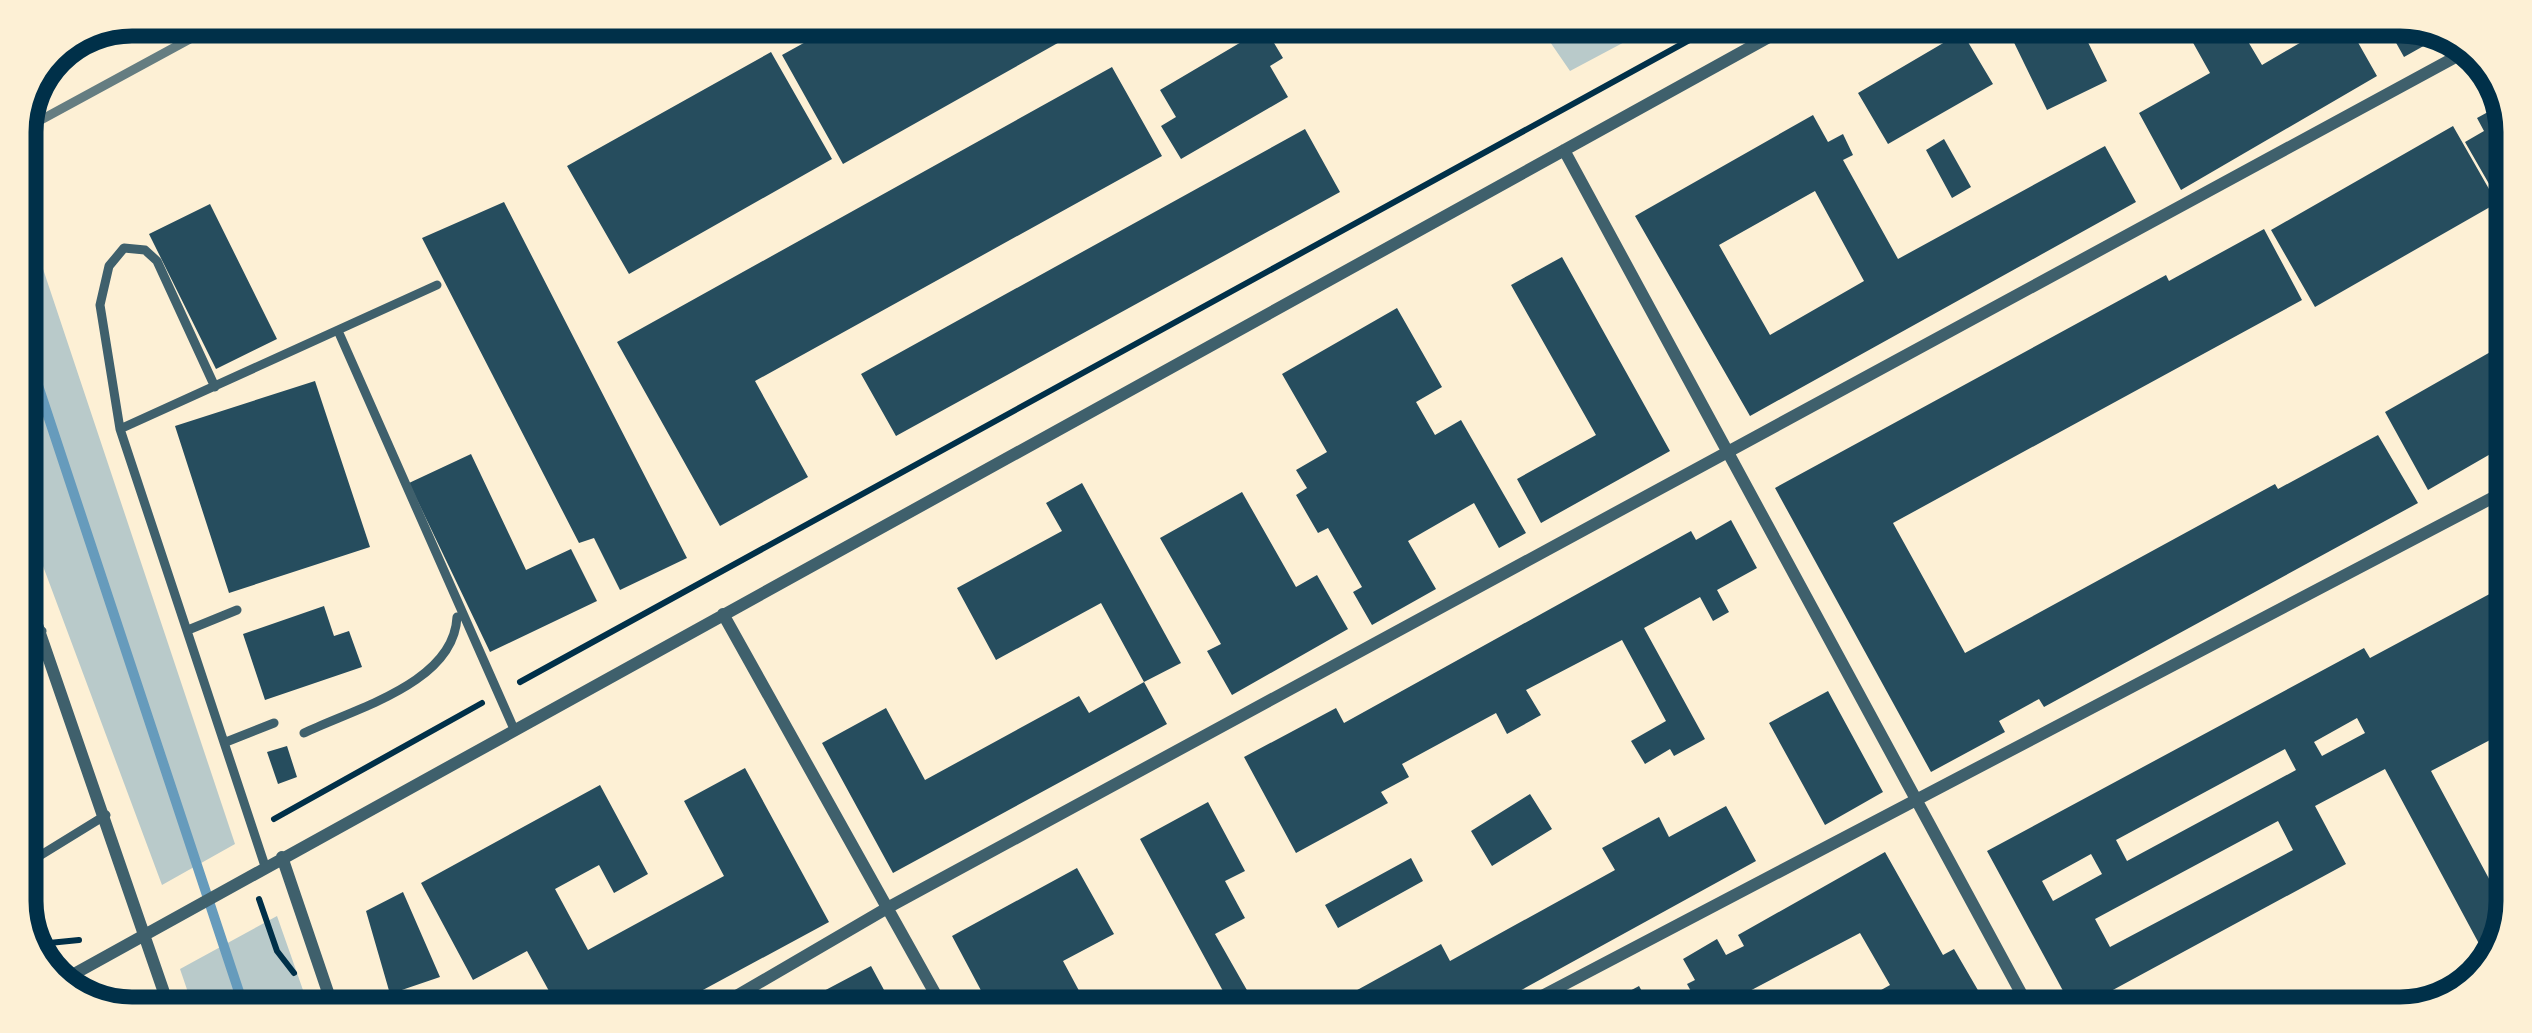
<svg xmlns="http://www.w3.org/2000/svg" width="2532" height="1033" font-family="'Space Grotesk',sans-serif">
	<style>
		.green { fill: #b9caca }
		.lines { fill: none; stroke-linecap: round; stroke-linejoin: round }
		.stream { stroke: #669bbc; stroke-width: 10 }
		.building { fill: #264d5e; fill-rule: evenodd }
		.path { stroke: #003049; stroke-width: 6 }
		.service { stroke: #3f606c; stroke-width: 9 }
		.minor { stroke: #3f606c; stroke-width: 12 }
		.rail { stroke: #657d81; stroke-width: 9 }
		.rim { fill: none; stroke: #003049; stroke-width: 15 }
	</style>
	<rect width="100%" height="100%" fill="#fdf0d5"/>
	<!-- green -->
	<path class="green" d="M1535,20L1664,21L1570,71Z
		M15,185L235,844L162,885L15,491Z
		M277,916L310,1010H194L180,969Z"/>
	<g class="lines">
		<!-- stream -->
		<path class="stream" d="M15,316L245,1010"/>
	</g>
	<!-- building -->
	<path class="building" d="M849,18H1063L1072,35L843,164L782,55Z
		M2004,22H2078L2107,81L2047,110Z
		M2182,23H2237L2262,65L2334,23H2347L2377,76L2181,190L2139,113L2210,73Z
		M2385,23L2444,24L2452,30L2404,57Z
		M1265,28L1283,58L1270,66L1288,97L1181,159L1161,126L1176,117L1160,90Z
		M1962,32L1993,84L1888,144L1858,93Z
		M771,52L832,159L629,274L567,166Z
		M1112,67L1162,156L755,381L808,477L720,526L617,342Z
		M2508,101L2517,124L2516,231L2465,142L2484,131L2477,118Z
		M1813,115L1828,142L1843,134L1853,155L1843,160L1898,259L2105,146L2136,202L1750,416L1635,216ZM1815,191L1864,281L1770,335L1719,245Z
		M2453,126L2497,203L2315,307L2271,230Z
		M1305,129L1340,192L896,436L861,374Z
		M1944,139L1971,187L1952,198L1926,150Z
		M504,202L687,558L620,590L594,538L579,543L422,238Z
		M210,204L277,339L216,369L149,234Z
		M2264,229L2302,300L1893,523L1965,653L2275,484L2278,489L2378,435L2418,503L2044,707L2039,699L1999,721L2005,732L1931,772L1775,488L2166,275L2169,281Z
		M1562,257L1670,451L1541,523L1517,479L1596,435L1511,285Z
		M1397,308L1442,387L1416,402L1435,435L1461,420L1526,533L1499,548L1474,503L1408,541L1436,589L1372,625L1353,592L1362,587L1328,528L1318,533L1296,495L1307,488L1296,470L1327,452L1282,374Z
		M2515,338L2513,441L2428,490L2385,412Z
		M315,381L370,547L229,593L175,426Z
		M471,454L526,570L571,549L597,601L490,652L409,483Z
		M1082,483L1181,663L1144,682L1101,603L996,660L957,588L1062,531L1046,503Z
		M1242,492L1296,587L1317,575L1348,629L1232,695L1207,651L1221,644L1160,538Z
		M1731,520L1757,568L1717,590L1729,612L1713,621L1700,597L1644,628L1705,739L1674,756L1670,749L1645,764L1631,741L1666,721L1622,640L1526,690L1541,715L1507,734L1496,713L1402,764L1409,777L1381,792L1388,803L1296,853L1244,757L1336,708L1344,723L1691,531L1696,540Z
		M2512,582L2511,729L2431,771L2494,888L2509,881L2508,945L2491,966L2385,769L2315,806L2346,864L2074,1011L1987,851L2364,648L2370,658ZM2357,718L2365,733L2322,756L2314,742ZM2285,749L2296,770L2127,861L2116,840ZM2278,821L2293,850L2110,947L2095,919ZM2091,854L2102,874L2053,901L2042,881Z
		M324,606L334,636L349,631L362,667L265,700L243,634Z
		M1144,682L1167,724L893,873L822,743L886,708L925,780L1079,696L1089,713Z
		M1828,691L1883,792L1825,825L1769,723Z
		M287,746L297,777L278,784L267,752Z
		M745,768L829,922L664,1011H560L527,951L473,980L421,883L600,785L648,874L614,893L599,865L555,889L588,950L724,876L684,801Z
		M1530,794L1552,829L1492,866L1471,831Z
		M1208,802L1245,871L1225,881L1245,918L1215,934L1248,992L1229,1002L1140,839Z
		M1726,806L1756,861L1476,1015L1347,1014L1339,1000L1441,944L1450,961L1615,870L1602,848L1659,817L1669,837Z
		M1885,852L1943,955L1954,949L1979,992L1937,1016H1835L1890,985L1860,933L1704,1015L1687,984L1695,980L1683,959L1717,939L1726,955L1744,946L1738,935Z
		M1411,858L1423,881L1338,928L1325,905Z
		M1077,868L1114,934L1063,961L1091,1013H993L952,936Z
		M403,892L440,977L390,994L366,911Z
		M871,966L896,1012H784Z
		M2485,973L2466,998L2431,1009L2428,1004Z
		M1639,986L1654,1013L1665,1007L1670,1015H1618L1611,1001Z"/>
	<g class="lines">
		<!-- path -->
		<path class="path" d="M520,682L1724,21
			M274,819L482,703
			M259,899L277,951L294,973
			M29,945L79,940"/>
		<!-- service -->
		<path class="service" d="M339,333L514,729
			M215,387L157,261L145,250L124,248L109,266L100,305L120,429L265,866
			M120,429L437,285
			M188,630L237,610
			M15,646L42,631
			M304,733C356,708 454,683 457,617
			M226,742L274,723
			M15,871L106,815"/>
		<!-- minor -->
		<path class="minor" d="M1564,150L2034,1017
			M15,561L170,1010
			M723,614L946,1013
			M282,857L334,1010
			M56,984L1798,21
			M709,1012L889,907L2474,47
			M1506,1015L2513,487"/>
		<!-- rail -->
		<path class="rail" d="M15,134L234,15"/>
	</g>
	<!-- crop -->
	<path d="M0 0H2532V1033H0ZM132 36H2400A96 96 0 0 1 2496 132V901A96 96 0 0 1 2400 997H132A96 96 0 0 1 36 901V132A96 96 0 0 1 132 36Z" fill="#fdf0d5" fill-rule="evenodd"/>
	<path class="rim" d="M132 36H2400A96 96 0 0 1 2496 132V901A96 96 0 0 1 2400 997H132A96 96 0 0 1 36 901V132A96 96 0 0 1 132 36Z"/>
</svg>
